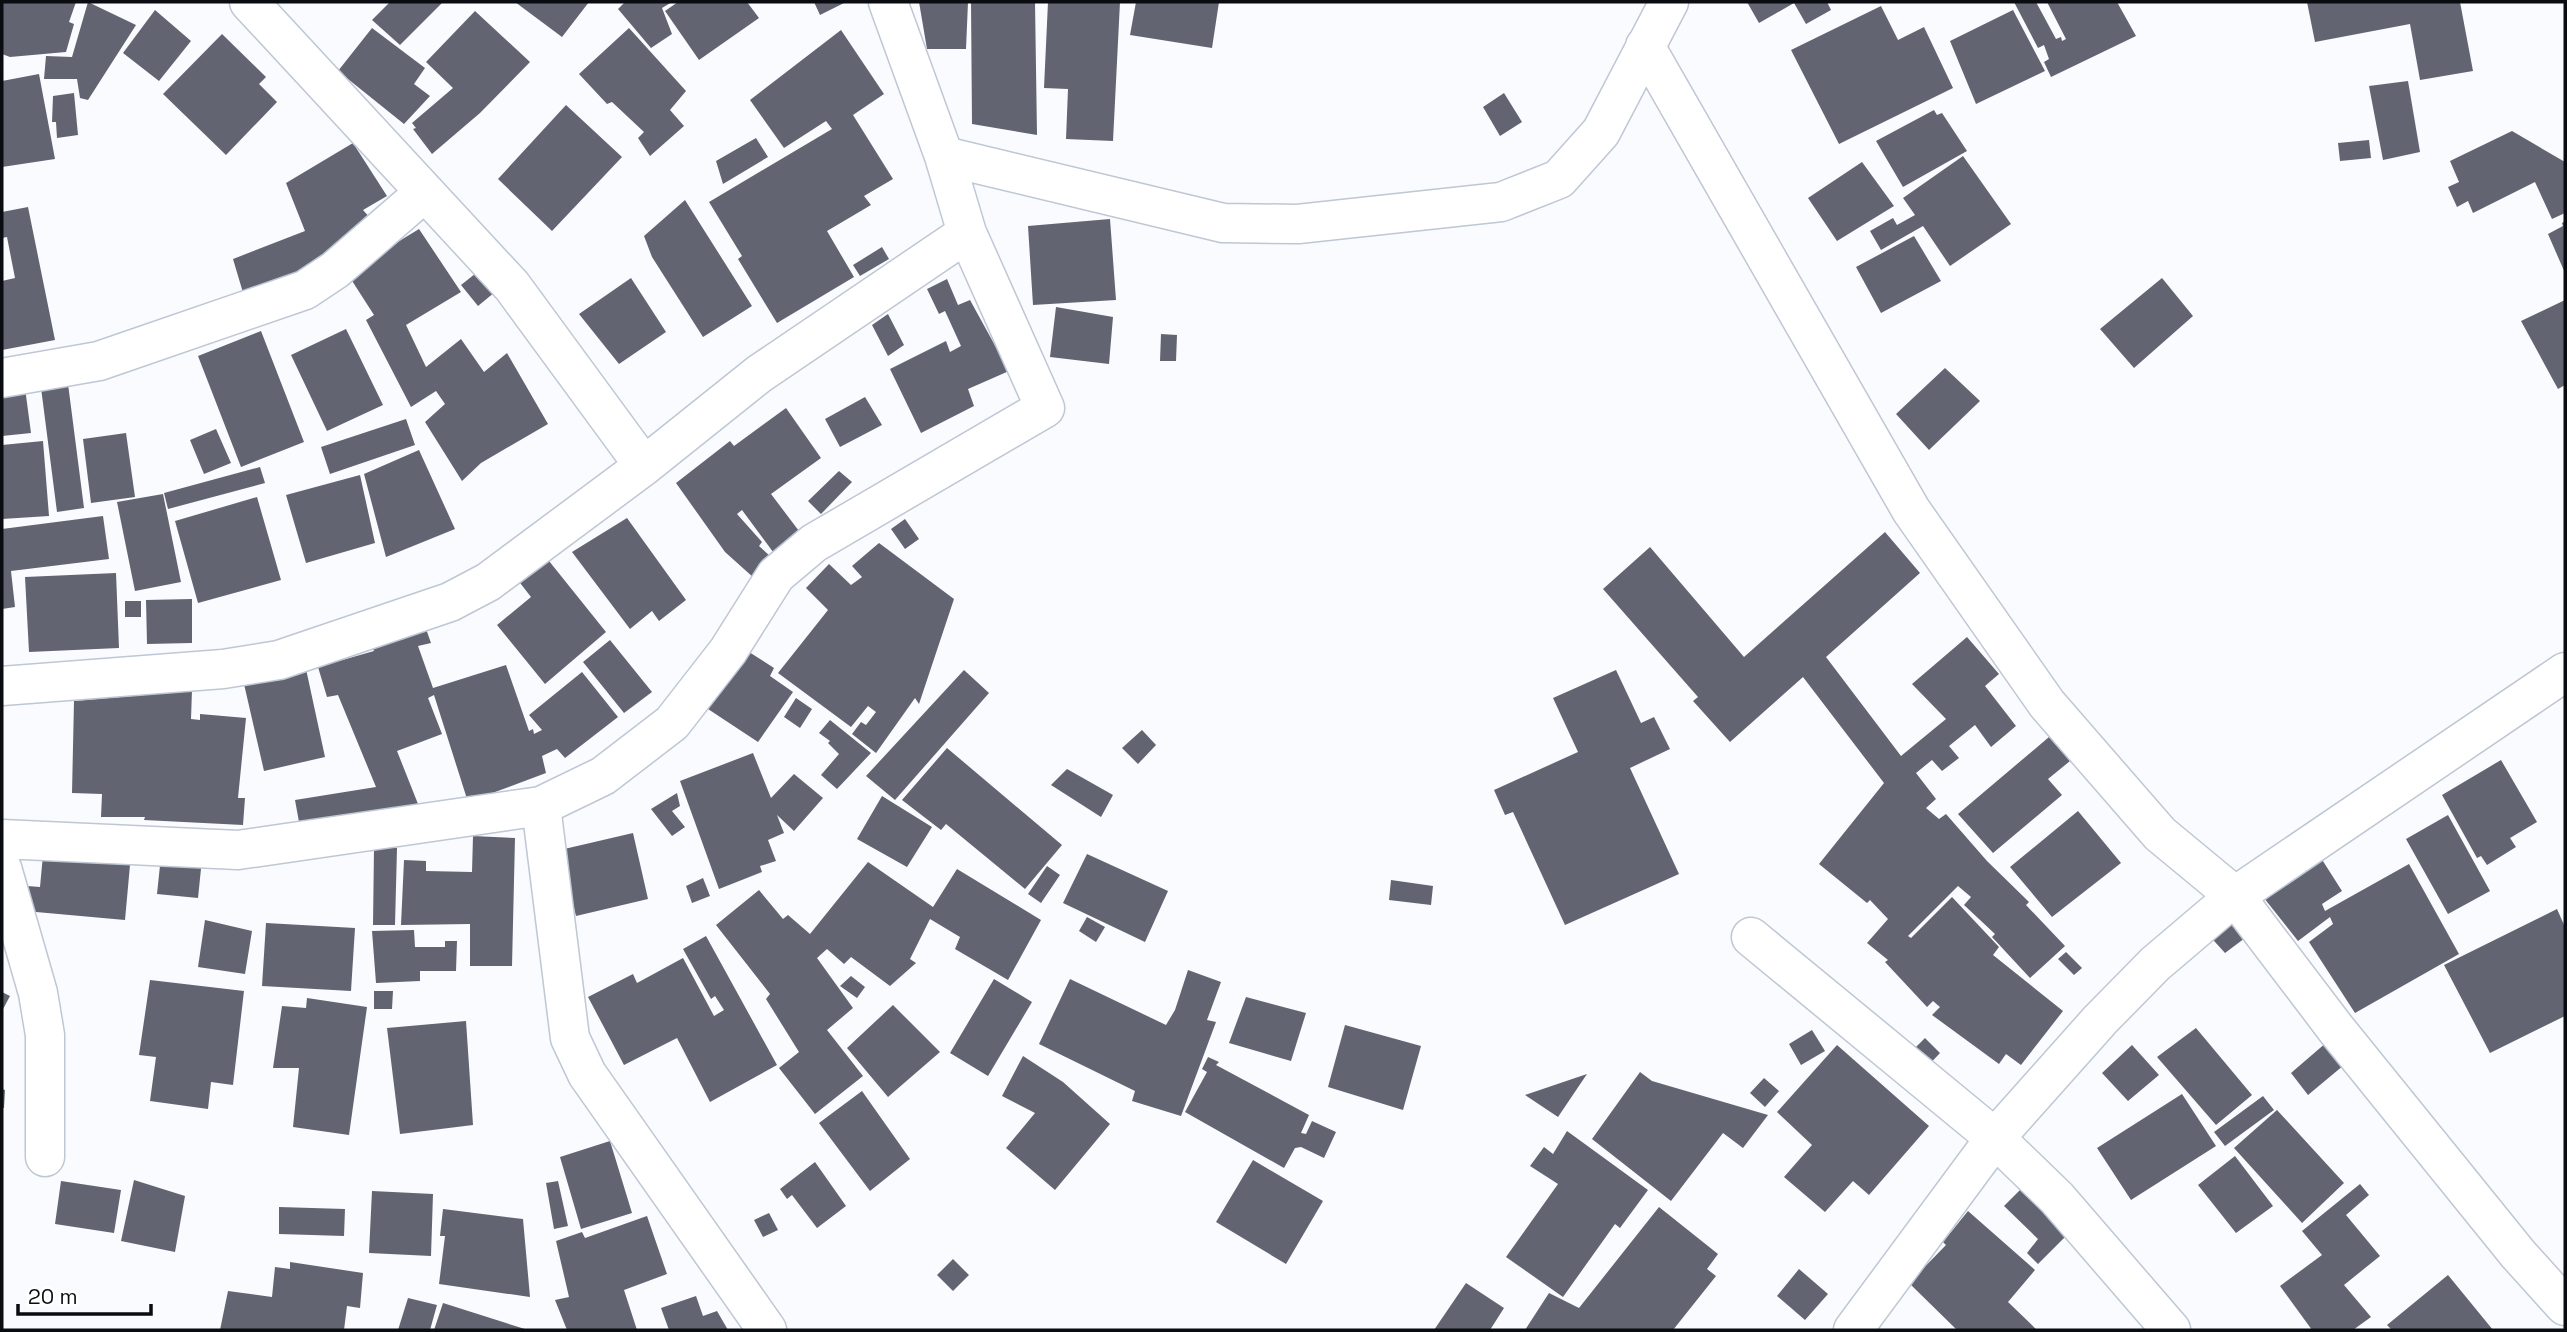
<svg xmlns="http://www.w3.org/2000/svg" width="2567" height="1332" font-family="'Space Grotesk',sans-serif">
	<style>
		.building { fill: #626471 }
		.lines { fill: none; stroke-linecap: round; stroke-linejoin: round }
		.minor-casing { stroke: #bec7d4; stroke-width: 41 }
		.minor { stroke: #fff; stroke-width: 38 }
	</style>
	<rect width="100%" height="100%" fill="#f9fbfe"/>
	<!-- building -->
	<path class="building" d="M2,2H76L69,22L74,24L66,52L10,57L2,54Z
		M88,2L136,25L88,100L80,98L77,79H44L46,56L72,57Z
		M390,2H443L400,45L372,20Z
		M515,2H589L562,37Z
		M625,2H672L662,8L672,34L651,48L618,9Z
		M678,2H747L759,18L699,60L665,11Z
		M814,2H846L820,15Z
		M919,2H968L966,49H927Z
		M971,2H1035L1037,135L972,124Z
		M1048,2H1120L1113,141L1066,139L1068,89L1044,88Z
		M1136,2H1219L1212,48L1130,35Z
		M1747,2H1827L1831,10L1806,24L1794,3L1759,23Z
		M2014,2H2036L2056,39L2061,37L2062,41L2066,39L2047,2H2117L2136,36L2051,77L2044,62L2049,59L2044,45L2038,48Z
		M2307,2H2460L2473,71L2420,80L2410,24L2315,42Z
		M1881,6L1898,40L1924,27L1953,88L1839,144L1791,50Z
		M155,10L191,41L159,81L123,53Z
		M2013,10L2045,71L1976,104L1950,41Z
		M475,11L530,62L480,113L432,154L413,129L416,128L412,123L453,88L426,62Z
		M372,28L425,68L414,84L430,96L404,124L338,71Z
		M629,28L686,91L670,110L684,126L650,156L638,138L644,132L612,102L607,104L579,74Z
		M841,30L884,94L853,115L893,179L864,196L871,205L827,231L854,277L777,323L738,259L742,256L709,202L832,129L826,121L784,148L750,100Z
		M222,34L266,77L259,84L277,102L226,155L163,94Z
		M39,74L55,159L2,167V81Z
		M2408,81L2420,152L2383,160L2369,86Z
		M74,93L78,135L57,138L56,122H52L53,96Z
		M1504,93L1522,122L1500,136L1483,107Z
		M566,105L622,157L552,231L498,179Z
		M1934,110L1937,115L1942,113L1967,151L1903,187L1876,141Z
		M2512,131L2565,162V213L2552,219L2535,182L2473,213L2468,201L2457,207L2448,187L2459,182L2450,161Z
		M756,138L768,157L723,184L716,161Z
		M2369,140L2371,158L2340,161L2338,143Z
		M353,143L387,196L363,210L372,220L317,267L244,296L233,259L305,231L286,183Z
		M1963,156L2011,224L1950,266L1923,226L1881,250L1870,231L1893,218L1897,225L1915,215L1903,198Z
		M1862,162L1894,206L1837,241L1808,198Z
		M685,200L752,306L703,337L652,257L644,236Z
		M28,207L55,340L2,350V281L15,278L7,237L2,238V212Z
		M1110,219L1116,300L1033,305L1028,226Z
		M2565,221V273L2548,234L2563,226L2562,223Z
		M419,229L461,292L406,325L426,367L461,339L484,372L507,353L548,424L481,463L462,481L425,422L445,404L436,391L411,407L366,320L374,315L347,273Z
		M1914,236L1941,281L1881,313L1856,267Z
		M882,247L889,259L860,276L853,265Z
		M485,266L501,287L478,306L461,285Z
		M631,278L666,332L619,364L579,314Z
		M2162,278L2193,316L2134,368L2100,329Z
		M947,279L958,305L970,300L1009,371L968,389L974,406L921,433L890,369L946,341L950,352L961,346L945,311L939,314L927,289Z
		M2565,300V385L2558,389L2521,321Z
		M1056,307L1113,317L1109,364L1050,357Z
		M888,314L904,345L888,356L872,325Z
		M346,329L383,405L327,431L291,355Z
		M261,331L304,442L241,467L198,356Z
		M1161,334L1177,335L1176,361H1160Z
		M1945,368L1980,401L1929,450L1896,414Z
		M67,376L84,508L57,512L40,380Z
		M25,388L31,433L2,436V391Z
		M865,397L882,425L840,447L825,419Z
		M786,408L821,458L771,494L802,535L776,556L742,510L737,514L762,542L759,546L771,557L754,578L725,552L676,483L730,441L734,446Z
		M406,419L415,445L330,474L321,447Z
		M216,429L231,463L204,474L190,440Z
		M126,433L135,497L91,503L83,439Z
		M43,441L49,516L2,519V445Z
		M419,450L455,529L386,557L364,474Z
		M260,467L265,483L168,509L164,493Z
		M839,471L852,482L821,514L808,501Z
		M360,475L375,543L306,563L286,495Z
		M163,494L181,582L135,591L117,502Z
		M257,497L281,580L198,603L175,521Z
		M103,516L109,559L11,571L15,607L2,609V529Z
		M627,518L686,600L659,621L652,611L630,629L572,552Z
		M905,519L919,539L905,549L891,529Z
		M1885,532L1920,573L1826,657L1901,756L1946,719L1912,684L1967,637L1999,674L1985,686L2016,726L1991,747L1975,725L1949,746L1959,758L1942,771L1932,760L1916,773L1936,799L1926,808L1939,819L1946,814L1987,861L2029,902L2026,905L2065,946L2030,978L1992,937L1995,934L1964,905L1971,897L1958,886L1908,936L1911,938L1952,897L1999,947L1993,955L2063,1011L2021,1065L2006,1054L1999,1064L1932,1015L1940,1007L1933,1001L1927,1007L1885,962L1888,960L1867,943L1888,919L1870,900L1867,903L1819,864L1884,783L1803,677L1730,742L1693,701L1698,697L1603,589L1650,547L1744,657Z
		M879,543L954,599L919,704L915,698L876,753L852,734L861,722L866,725L876,712L868,706L851,727L778,673L828,610L806,588L829,564L851,585L862,577L852,566Z
		M545,556L606,632L545,684L497,625L531,597L517,579Z
		M116,573L119,648L29,652L25,577Z
		M192,599V643L147,644L146,600Z
		M125,601H141V617H125Z
		M425,626L431,643L418,646L433,688L506,665L529,731L533,729L534,734L542,730L529,715L582,672L618,717L565,758L557,749L542,756L546,773L468,802L434,695L428,698L442,734L397,751L422,814L301,833L295,800L376,787L338,695L327,697L318,667L374,651L372,647Z
		M610,640L652,692L624,713L583,662Z
		M749,652L774,668L770,676L793,692L758,742L708,709Z
		M306,669L325,757L264,771L244,684Z
		M964,670L989,693L895,800L866,776Z
		M1616,670L1641,723L1654,717L1670,749L1630,768L1679,874L1565,925L1513,812L1505,815L1494,790L1578,752L1553,698Z
		M146,688L192,690L191,719L200,720V714L246,718L238,798H245L243,825L144,820L145,817H101L102,794L72,793L74,701L145,695Z
		M796,698L812,709L800,728L784,717Z
		M830,720L871,753L837,789L821,775L839,754L828,743L830,741L819,733Z
		M1142,730L1156,745L1138,764L1122,748Z
		M2049,737L2070,761L2048,779L2062,795L1993,853L1958,814Z
		M947,748L1062,845L1025,889L946,824L941,830L902,800Z
		M753,753L771,798L794,774L823,798L794,831L777,815L784,833L768,840L776,861L760,866L762,872L719,889L680,781Z
		M2501,760L2537,822L2510,838L2516,847L2487,865L2481,856L2477,858L2442,795Z
		M1067,769L1113,795L1101,817L1051,785Z
		M677,793L680,806L672,811L685,827L672,836L651,809Z
		M882,796L932,827L907,867L857,839Z
		M2078,811L2121,863L2052,917L2010,867Z
		M2448,815L2490,891L2448,914L2406,839Z
		M633,833L648,899L576,916L560,850Z
		M473,836L515,838L512,966H470V924L401,925L404,860L426,861V871L472,872Z
		M374,848H397L395,925H373Z
		M1087,854L1168,891L1145,942L1063,903Z
		M43,855L130,865L125,920L25,911L27,886L40,887Z
		M161,856L202,859L198,898L157,894Z
		M2321,858L2342,891L2322,904L2325,911L2409,864L2459,954L2355,1013L2309,942L2333,924L2330,917L2298,941L2260,893Z
		M868,862L933,907L957,869L1041,920L1008,980L955,949L960,937L930,919L910,959L916,963L890,986L851,957L844,964L827,949L817,958L853,1008L827,1030L863,1076L815,1114L779,1068L799,1052L766,999L770,994L716,925L759,890L783,919L788,915L810,934Z
		M1047,866L1060,875L1041,903L1028,894Z
		M703,878L710,896L692,903L686,886Z
		M1391,880L1433,886L1431,905L1389,900Z
		M2557,909L2565,927V1016L2490,1053L2444,965Z
		M2235,912L2253,932L2225,953L2206,932Z
		M1087,917L1105,927L1096,942L1079,931Z
		M205,920L252,931L245,974L198,967Z
		M266,923L355,928L351,991L262,986Z
		M414,930L415,947H445V941H457L456,971H420V981L376,983L372,931Z
		M706,936L777,1065L710,1102L677,1038L624,1065L588,997L633,974L637,983L683,958L714,1016L724,1010L715,996L711,999L683,949Z
		M2066,952L2082,968L2074,975L2058,959Z
		M1188,970L1221,982L1207,1020L1216,1022L1181,1116L1132,1101L1135,1091L1039,1044L1070,979L1166,1025L1175,1010Z
		M851,976L865,987L857,998L840,986Z
		M994,979L1032,1002L988,1076L950,1053Z
		M150,980L244,991L233,1085L211,1082L208,1109L150,1101L156,1057L139,1055Z
		M374,991H393L392,1009H374Z
		M2,992L10,996L2,1011Z
		M1246,997L1306,1013L1291,1061L1229,1043Z
		M307,998L367,1007L349,1135L293,1127L299,1068H273L282,1006L306,1008Z
		M893,1005L940,1052L888,1097L847,1048Z
		M466,1021L473,1125L400,1134L387,1028Z
		M1345,1025L1421,1046L1403,1110L1328,1087Z
		M2196,1028L2252,1095L2216,1125L2157,1057Z
		M1812,1030L1825,1051L1801,1065L1789,1044Z
		M1925,1038L1940,1053L1923,1071L1907,1056Z
		M2327,1042L2344,1065L2308,1095L2291,1073Z
		M1837,1045L1929,1126L1869,1195L1853,1181L1825,1212L1784,1177L1812,1145L1777,1112Z
		M2132,1045L2159,1075L2128,1101L2102,1073Z
		M1023,1056L1063,1082L1110,1124L1055,1190L1006,1148L1035,1113L1002,1096Z
		M1208,1057L1219,1062L1216,1065L1309,1115L1301,1133L1306,1134L1312,1121L1336,1132L1324,1158L1301,1147L1295,1148L1284,1168L1185,1112L1207,1072L1202,1069Z
		M1640,1072L1652,1081L1768,1115L1743,1148L1723,1133L1671,1201L1592,1139Z
		M1587,1074L1558,1117L1525,1095Z
		M1764,1078L1779,1091L1765,1107L1750,1093Z
		M2,1089L5,1090L4,1108H2Z
		M862,1091L910,1159L870,1191L819,1123Z
		M2182,1094L2216,1146L2131,1200L2097,1148Z
		M2263,1096L2274,1110L2225,1146L2214,1132Z
		M2277,1110L2344,1183L2302,1223L2234,1148Z
		M1567,1131L1648,1190L1620,1228L1615,1224L1563,1297L1506,1257L1558,1184L1530,1166L1544,1147L1553,1154Z
		M610,1141L632,1213L581,1229L560,1157Z
		M2235,1156L2273,1206L2236,1233L2198,1185Z
		M1253,1160L1323,1201L1286,1264L1216,1222Z
		M815,1162L846,1206L817,1228L792,1195L787,1199L780,1189Z
		M134,1180L185,1196L175,1252L121,1241Z
		M61,1181L121,1190L114,1233L55,1224Z
		M558,1181L568,1226L554,1229L546,1183Z
		M2360,1184L2369,1195L2346,1215L2380,1256L2344,1285L2371,1317L2353,1330H2312L2280,1286L2322,1255L2302,1231Z
		M2020,1190L2068,1234L2038,1264L2027,1253L2038,1239L2004,1206Z
		M372,1191L433,1194L431,1256L369,1253Z
		M279,1207L345,1209L344,1236L279,1234Z
		M1659,1207L1718,1254L1707,1269L1716,1276L1673,1330H1525L1549,1293L1579,1308Z
		M443,1209L523,1219L530,1297L439,1284L445,1236H440Z
		M1968,1211L2035,1270L2008,1302L2037,1330H1957L1909,1283L1946,1245L1943,1242Z
		M769,1213L778,1230L763,1237L754,1220Z
		M647,1216L667,1274L624,1290L637,1330H567L555,1300L569,1297L556,1241L582,1232L585,1238Z
		M953,1259L969,1275L953,1291L937,1275Z
		M290,1262L363,1273L360,1308L347,1306L344,1330H220L228,1291L272,1297L275,1267L290,1269Z
		M1799,1269L1828,1294L1805,1320L1777,1296Z
		M2448,1275L2493,1330H2392L2387,1325Z
		M1466,1283L1504,1308L1490,1330H1434Z
		M696,1296L703,1316L717,1311L728,1330H669L661,1308Z
		M408,1298L437,1305L430,1330H398Z
		M443,1303L528,1330H434Z"/>
	<g class="lines">
		<defs>
			<path id="minor" d="M249,2L512,286L644,466
				M1645,46L1911,510L2047,704L2160,834L2235,896L2336,1029L2518,1254L2565,1306
				M944,156L1223,223L1298,224L1501,202L1559,179L1601,132L1669,2
				M2,378L99,361L305,290L335,270L425,192
				M2,686L223,669L279,660L450,602L488,582L644,466L759,374L967,233
				M541,806L570,1038L587,1074L767,1330
				M2,839L238,850L541,806L603,776L672,723L728,651L776,575L814,543L1045,408L967,233L944,156L888,2
				M2,868L38,993L45,1035V1157
				M1751,937L1995,1138L2057,1198L2171,1330
				M1853,1330L1995,1138L2100,1020L2155,964L2235,896L2565,672"/>
		</defs>
		<!-- minor casing -->
		<use href="#minor" class="minor-casing"/>
		<!-- minor -->
		<use href="#minor" class="minor"/>
	</g>
	<!-- border -->
	<rect width="2567" height="1332" fill="none" stroke="#090c10" stroke-width="7"/>
	<!-- scale -->
	<path d="M18 1304v10h133v-10" fill="none" stroke="#090c10" stroke-width="3.5"/>
	<text x="28" y="1304" font-size="21" fill="#090c10" stroke="#ffffff" stroke-width="5" paint-order="stroke">20 m</text>
</svg>
